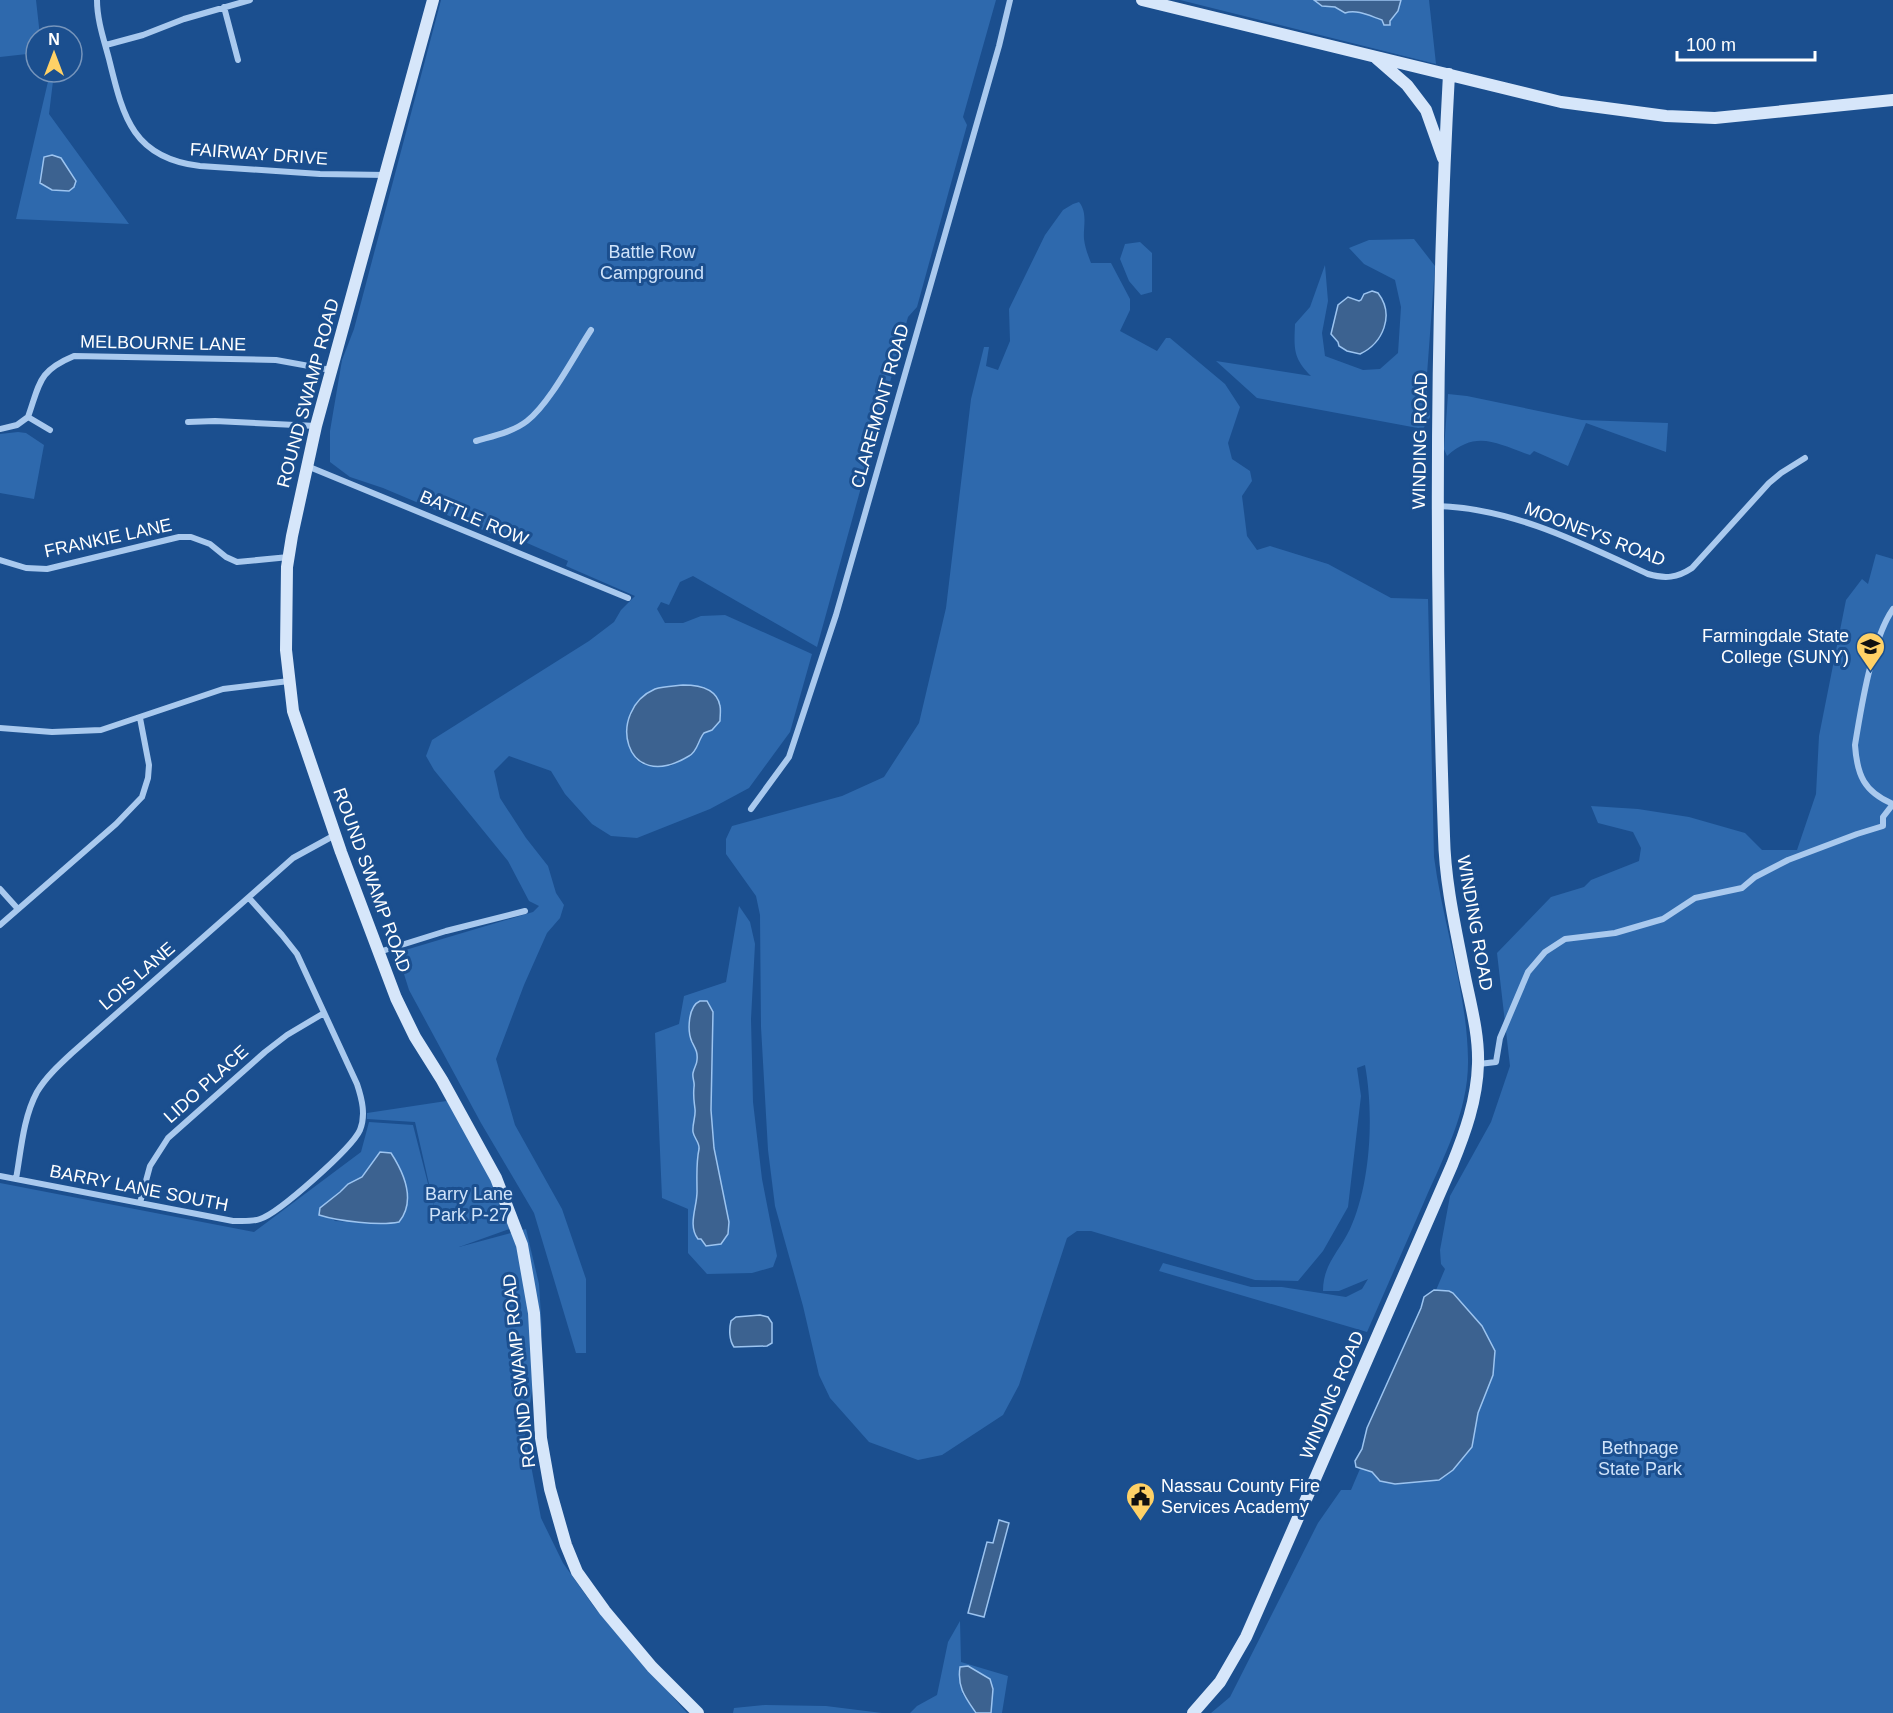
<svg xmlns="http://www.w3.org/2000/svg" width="1893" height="1713" font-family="Helvetica,sans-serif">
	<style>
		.green { fill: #2e69ad; fill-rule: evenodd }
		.water { fill: #3c6290; stroke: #9cc4f0; stroke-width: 1.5 }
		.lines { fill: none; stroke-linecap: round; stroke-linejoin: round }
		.street { stroke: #a9c9ee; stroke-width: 6 }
		.secondary { stroke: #d6e6fa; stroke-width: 12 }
		.labels { text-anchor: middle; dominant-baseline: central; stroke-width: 6; stroke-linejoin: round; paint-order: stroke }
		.street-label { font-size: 18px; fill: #fff; stroke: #1b4f8f }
		.park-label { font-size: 18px; fill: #cfe3fa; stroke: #1b4f8f }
		.poi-label { font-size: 18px; fill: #fff; stroke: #1b4f8f; text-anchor: end }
	</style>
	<rect width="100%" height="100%" fill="#1b4f8f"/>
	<!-- green -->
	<path class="green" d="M0,0H36L40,36H36V53L0,57Z
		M441,0H996L963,117L967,125L917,307L908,317L817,647L693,576L680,582L669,605L661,602L657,609L665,623H683L701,616L725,615L812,654L790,732L749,788L710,809L637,838L611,836L592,824L565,794L551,771L509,756L494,771L500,798L526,838L548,866L556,893L564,905L560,918L547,933L524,985L496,1059L515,1125L562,1209L586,1279V1353H576L534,1213L481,1123L409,990L399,958L402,951L533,912L539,906L529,901L508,861L434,770L426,756L432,740L589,641L614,622L621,610L635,596L566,566L568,561L518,539L511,542L383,488L350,477L330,462V431L342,360L354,329ZM694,685L720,705V721L712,730L704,733L697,748L691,756L670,766L655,767L642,764L636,759L628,744L629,714L642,698L670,686Z
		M1180,0H1429L1436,64Z
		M50,73H54L49,114L129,224L16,219Z
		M1079,202C1088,213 1083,227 1084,239C1085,248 1088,255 1091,263H1111L1130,299V310L1120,331L1157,351L1166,338H1170L1225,384L1240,407L1228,443L1232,459L1250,471L1252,481L1242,496L1247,536L1257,550L1270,546L1328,564L1391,598L1428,599L1434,857C1443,925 1467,991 1468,1059C1469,1110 1444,1156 1424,1202C1405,1245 1386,1289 1367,1332L1159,1271L1163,1263L1251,1287H1282L1346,1297L1362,1289L1368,1279L1339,1291H1323C1323,1264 1339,1252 1350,1229C1371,1183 1374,1114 1365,1065L1357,1068L1361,1096L1348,1207L1323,1251L1298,1281L1255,1280L1091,1231H1077L1067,1238L1019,1385L1003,1415L942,1455L918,1460L869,1442L830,1398L819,1375L803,1306L775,1206L768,1150L761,1027L760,915L756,896L726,854V839L732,826L842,796L884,777L919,723L946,608L971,399L984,347H989L986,366L998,370L1010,341L1009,309L1045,235L1063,210L1073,204Z
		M1414,239L1435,266L1426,388L1430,417L1423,429L1257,398L1216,361L1311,376C1293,358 1294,349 1295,324L1310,307L1325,265L1328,301L1322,333L1325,356L1363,370L1380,369L1398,353L1401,307L1395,280L1364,264L1349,248L1369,240Z
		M1140,242L1152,253V292L1141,295L1129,281L1120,259L1125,244Z
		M1448,394L1467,396L1582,420L1668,423L1666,452L1586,423L1568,466L1534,451L1530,455C1497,444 1477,429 1447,456L1444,449Z
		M18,432L26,433L44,445L34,499L0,493V434Z
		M1876,554L1893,559V1713H1211L1230,1697L1318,1523L1341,1490H1351L1445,1269L1441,1264L1440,1250L1450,1196L1491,1122L1510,1066L1497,953L1551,897L1584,887L1591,880L1639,861L1641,848L1633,832L1598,823L1591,806L1638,809L1689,817L1745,833L1762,850H1797L1816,794L1819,736L1846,600L1862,579L1868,584Z
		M739,906L750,922L755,944L751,1019L753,1102L762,1179L777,1256L773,1267L752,1273L707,1274L688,1253V1209L662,1198L655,1033L679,1024L684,996L726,982Z
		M453,1100L515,1227L459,1247L526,1229L539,1284L542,1330L525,1434L541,1518L563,1563L595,1608L687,1713H0V1183L254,1232L361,1152L369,1122L413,1125L436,1215L415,1122L367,1119V1113ZM398,1163L404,1180L408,1198L389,1224L335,1221L320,1208L348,1184Z
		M960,1621L961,1662L1008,1676L1002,1713H991L993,1689L990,1680L962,1693L976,1713H910L917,1706L937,1695L948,1642Z
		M765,1705L826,1706L882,1713H733L734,1708Z"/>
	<!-- water -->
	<path class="water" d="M1314,0H1401L1398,11L1390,21V25H1384L1382,20C1370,16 1357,9 1345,13L1335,7L1322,6Z
		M52,155L61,158L76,181L74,187L69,191L52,190L40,183L44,157Z
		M1372,291L1378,293C1395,315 1383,343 1360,354L1347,351L1339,346L1338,342L1331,334L1338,305L1348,297L1359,301L1361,300L1364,294Z
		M683,685C697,685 717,688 720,706C721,710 720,716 720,721L712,730L704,733C698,740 698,751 689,756C623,796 606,710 655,689C663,686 674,686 683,685Z
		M700,1001H707L713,1012L711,1110L714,1148L729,1222L728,1234L721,1244L706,1246L701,1239H698C687,1225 698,1205 697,1190C697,1176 696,1163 699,1149C700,1143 694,1138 693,1132C692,1124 696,1117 695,1109C694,1100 693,1096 694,1087C695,1082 692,1078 693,1073C694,1068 697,1064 697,1060C698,1052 695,1048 692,1042C687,1031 688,1006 700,1001Z
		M380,1152L391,1153C404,1173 416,1201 399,1222C379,1226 338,1221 319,1215L320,1208L340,1192L348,1184L362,1177Z
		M1434,1290L1449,1291L1453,1293L1482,1326L1495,1351L1493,1375L1478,1413L1472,1447L1453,1470L1439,1480L1395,1484L1380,1481L1372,1472L1356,1467L1355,1461L1362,1449L1367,1428L1421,1308L1424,1297Z
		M760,1315L768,1317L772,1323V1343L767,1346L734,1347C729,1340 729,1329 731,1321L736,1317Z
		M999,1520L1009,1523L984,1617L968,1613L987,1542L993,1543Z
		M968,1666L990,1679L993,1689L991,1713H976C965,1697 957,1687 960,1667Z"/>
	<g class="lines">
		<!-- street -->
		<path class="street" d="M97,0C97,20 104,40 109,59C123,116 132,158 200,166L320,174L386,175
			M224,7L238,60
			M106,45L143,35L184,19L250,0
			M28,417C40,383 38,371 74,356L276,360L331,370
			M28,417L50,430
			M188,422L215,421L316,426
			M0,429L17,425L28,417
			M476,441C493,436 513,432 527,421C550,403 574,356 591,330
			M307,466L628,598
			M1437,506C1512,508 1581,543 1648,574C1665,579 1677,578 1692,568L1769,483L1781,473L1805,458
			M0,560L26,568L47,569L179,537H191L210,544L226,557L237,562L289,557
			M1893,609C1872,639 1861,708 1855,745C1857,775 1864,792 1893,804
			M0,728L52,732L101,730L223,689L289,681
			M751,809L789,757L836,615L999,46L1010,0
			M0,889L18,909
			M0,925L116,824L142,797L148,778L149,765L140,718
			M379,952L446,931L525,911
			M1479,1064L1496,1062L1500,1038L1528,972L1545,952L1565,939L1615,933L1663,919L1695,898L1742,888L1755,877L1788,860L1857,834L1883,826V817L1893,804
			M0,1176L233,1221C242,1221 251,1222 260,1219C279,1213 352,1148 360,1130C366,1115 362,1099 357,1084L297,954L282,935L249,898
			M16,1179C21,1151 23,1118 37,1092C46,1077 59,1065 72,1053L293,858L335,835
			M140,1203L150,1166L168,1138L265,1052L287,1035L324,1013"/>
		<!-- secondary -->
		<path class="secondary" d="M433,0L316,426L292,536L287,567L286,650L293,711L341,852L396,998L415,1037L442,1080L496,1178L522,1245L534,1313L541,1438L550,1489L566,1545L577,1572L605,1611L652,1667L698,1713
			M1142,0L1561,102L1666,116L1715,118L1893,100
			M1376,58L1407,85L1426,110L1443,158
			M1193,1713L1220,1682L1246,1637L1452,1165C1465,1133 1477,1100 1478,1064C1479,1035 1471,1006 1465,977C1456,930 1445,884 1444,836C1435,582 1435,328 1449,74"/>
	</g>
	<!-- icons -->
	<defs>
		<symbol id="university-pin" viewBox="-11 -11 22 30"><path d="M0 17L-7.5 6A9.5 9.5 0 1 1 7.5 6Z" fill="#ffd166" stroke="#1b4f8f"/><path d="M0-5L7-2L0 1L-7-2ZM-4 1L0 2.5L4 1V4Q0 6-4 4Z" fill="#111"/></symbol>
		<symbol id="civic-pin" viewBox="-11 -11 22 30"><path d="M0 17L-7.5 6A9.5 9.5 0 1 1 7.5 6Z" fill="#ffd166" stroke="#1b4f8f"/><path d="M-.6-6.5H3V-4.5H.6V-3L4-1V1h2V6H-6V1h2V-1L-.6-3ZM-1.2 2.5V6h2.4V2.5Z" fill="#111"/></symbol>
	</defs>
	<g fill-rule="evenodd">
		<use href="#university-pin" x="1854" y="630" width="33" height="45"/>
		<use href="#civic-pin" x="1124" y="1480" width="33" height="45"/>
	</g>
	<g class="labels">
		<!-- street labels -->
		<g class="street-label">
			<text transform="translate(259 154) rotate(4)">FAIRWAY DRIVE</text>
			<text transform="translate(163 343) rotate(1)">MELBOURNE LANE</text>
			<text transform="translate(308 393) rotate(-75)">ROUND SWAMP ROAD</text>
			<text transform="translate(880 406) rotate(-74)">CLAREMONT ROAD</text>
			<text transform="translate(1420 441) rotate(-89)">WINDING ROAD</text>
			<text transform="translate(474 518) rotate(23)">BATTLE ROW</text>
			<text transform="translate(1595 534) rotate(21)">MOONEYS ROAD</text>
			<text transform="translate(108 538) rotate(-12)">FRANKIE LANE</text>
			<text transform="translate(372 880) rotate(70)">ROUND SWAMP ROAD</text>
			<text transform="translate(1475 923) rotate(80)">WINDING ROAD</text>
			<text transform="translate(137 976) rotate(-41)">LOIS LANE</text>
			<text transform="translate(206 1084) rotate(-42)">LIDO PLACE</text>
			<text transform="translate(139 1188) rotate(11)">BARRY LANE SOUTH</text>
			<text transform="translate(519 1371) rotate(-96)">ROUND SWAMP ROAD</text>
			<text transform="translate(1332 1395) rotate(-67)">WINDING ROAD</text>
		</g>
		<!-- park labels -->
		<g class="park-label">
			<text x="652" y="252">Battle Row<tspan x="652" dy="21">Campground</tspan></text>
			<text x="469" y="1194">Barry Lane<tspan x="469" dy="21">Park P-27</tspan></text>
			<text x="1640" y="1448">Bethpage<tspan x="1640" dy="21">State Park</tspan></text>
		</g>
		<!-- poi labels -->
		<g class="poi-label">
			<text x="1849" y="636">Farmingdale State<tspan x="1849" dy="21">College (SUNY)</tspan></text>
			<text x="1161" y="1486" text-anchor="start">Nassau County Fire<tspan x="1161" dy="21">Services Academy</tspan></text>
		</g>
	</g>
	<!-- north arrow -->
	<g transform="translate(54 54)"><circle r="28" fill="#1b4f8f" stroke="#7695bc" stroke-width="1.5"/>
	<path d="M0-4.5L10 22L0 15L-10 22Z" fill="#ffd166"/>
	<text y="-9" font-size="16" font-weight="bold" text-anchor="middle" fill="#ffffff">N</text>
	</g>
	<!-- scale -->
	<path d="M1677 51v9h138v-9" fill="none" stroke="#ffffff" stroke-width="3"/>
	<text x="1686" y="51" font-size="18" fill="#ffffff" stroke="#1b4f8f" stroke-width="4.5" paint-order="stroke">100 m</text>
</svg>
